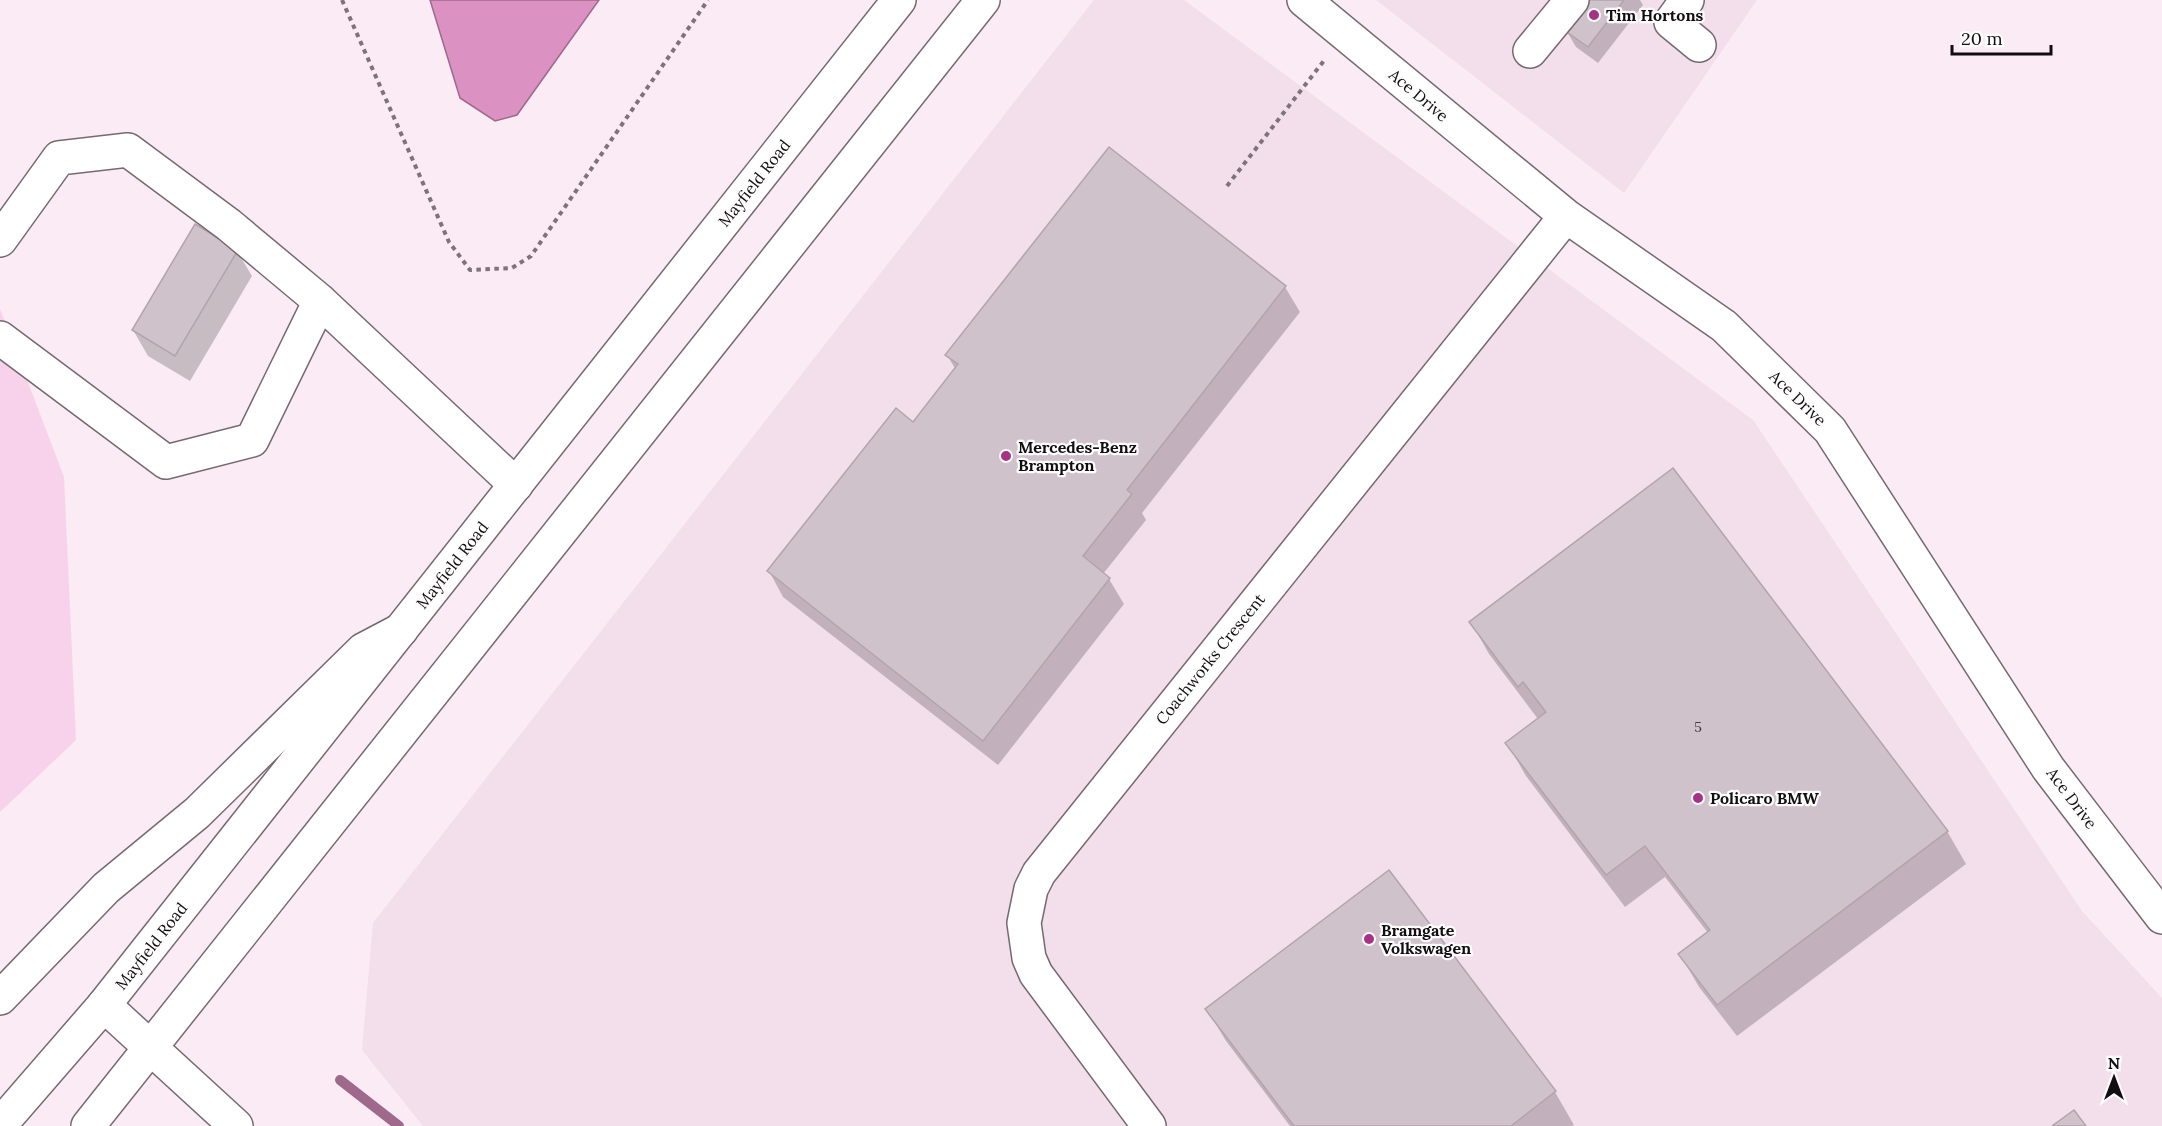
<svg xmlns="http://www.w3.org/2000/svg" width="2162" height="1126" font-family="Lora,serif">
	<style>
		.built { fill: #f3deeb }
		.green { fill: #f8d2ea }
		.water { fill: #db91c1; stroke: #9f698c; stroke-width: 1.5 }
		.shadow { fill: #0003 }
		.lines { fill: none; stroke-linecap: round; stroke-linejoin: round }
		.stream { stroke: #9f698c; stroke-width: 10 }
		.building { fill: #d0c2cb; stroke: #b2a4ac; stroke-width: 1.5 }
		.minor-casing { stroke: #766a71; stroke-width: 36 }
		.major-casing { stroke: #766a71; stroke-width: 36 }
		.highway-casing { stroke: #766a71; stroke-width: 36 }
		.path { stroke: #7d7379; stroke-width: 4; stroke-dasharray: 4.5 4.5; stroke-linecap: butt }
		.minor { stroke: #fff; stroke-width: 33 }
		.major { stroke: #fff; stroke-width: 33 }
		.highway { stroke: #fff; stroke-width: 33 }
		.poi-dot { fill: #a83188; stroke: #fdfdfd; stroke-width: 2 }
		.labels { text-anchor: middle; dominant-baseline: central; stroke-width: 4.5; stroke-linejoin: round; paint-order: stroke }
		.number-label { font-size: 14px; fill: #423a3f }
		.poi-label { font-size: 16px; font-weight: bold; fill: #120d10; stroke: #fdfdfd; text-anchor: start }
		.street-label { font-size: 16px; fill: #120d10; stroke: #fdfdfd }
	</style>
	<rect width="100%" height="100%" fill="#faebf4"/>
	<!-- built -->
	<path class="built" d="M1094,0H1184L1753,420L2082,911L2162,998V1126H423L362,1050L373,923Z
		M1376,0H1757L1624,193Z"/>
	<!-- green -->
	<path class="green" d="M0,309L64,477L76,740L0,812Z"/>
	<!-- water -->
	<path class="water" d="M430,0H599L517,115L495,121L460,98Z"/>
	<!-- shadow -->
	<path class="shadow" d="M1589,0H1640L1643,5L1598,63L1576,47L1566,30Z
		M1109,149L1285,287L1300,312L1142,513L1146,520L1103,574L1109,579L1124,604L998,765L783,597L769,571L913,424L956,370L947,355Z
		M237,251L252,276L190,381L148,356L133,330Z
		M1471,622L1947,831L1966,864L1737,1036L1699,987L1680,954L1708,933L1665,877L1625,907L1526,776L1507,743L1538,719L1489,654Z
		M1389,872L1555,1092L1574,1125L1572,1126H1290L1226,1041L1207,1009Z"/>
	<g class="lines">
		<!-- stream -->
		<path class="stream" d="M340,1080L399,1126"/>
	</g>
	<!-- building -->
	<path class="building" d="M1587,0H1624L1588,47L1564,30Z
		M1109,147L1286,286L1127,490L1132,494L1083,556L1110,578L983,741L767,571L896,408L913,422L958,364L945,355Z
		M195,224L238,250L175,356L132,330Z
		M1673,468L1948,831L1717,1005L1678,954L1710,930L1645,846L1606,875L1505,743L1546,712L1523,682L1518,687L1469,622Z
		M1389,870L1556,1091L1511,1126H1294L1205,1009Z
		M2074,1110L2086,1126H2052Z"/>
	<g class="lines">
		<defs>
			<path id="minor" d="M1304,0L1566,216L1724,326L1830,430L2048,768L2162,917
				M1687,0L1671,22L1699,45
				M1530,51L1572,0
				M0,240L59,158L128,150L229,225L320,301L516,485
				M0,338L166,462L252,440L320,301
				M1149,1126L1036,974L1029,958L1024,923L1031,889L1039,873L1566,216"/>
			<path id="major" d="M0,1125L104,1005L899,0
				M88,1126L983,0"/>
			<path id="highway" d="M0,998L106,888L197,813L363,650L401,630
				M104,1005L236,1126"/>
		</defs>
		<!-- minor casing -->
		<use href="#minor" class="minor-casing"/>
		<!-- major casing -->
		<use href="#major" class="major-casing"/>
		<!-- highway casing -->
		<use href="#highway" class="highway-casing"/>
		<!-- path -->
		<path class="path" d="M342,0L449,242L470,270L512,268L531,256L708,0
			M1227,186L1326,58"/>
		<!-- minor -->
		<use href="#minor" class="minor"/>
		<!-- major -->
		<use href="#major" class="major"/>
		<!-- highway -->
		<use href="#highway" class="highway"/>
	</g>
	<!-- markers -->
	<g class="poi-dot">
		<circle cx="1594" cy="15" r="6"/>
		<circle cx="1006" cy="456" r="6"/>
		<circle cx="1698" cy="798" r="6"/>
		<circle cx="1369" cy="939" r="6"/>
	</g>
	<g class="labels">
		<!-- number labels -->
		<g class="number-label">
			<text x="1698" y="727">5</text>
		</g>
		<!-- poi labels -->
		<g class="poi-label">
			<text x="1606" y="15">Tim Hortons</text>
			<text x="1018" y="447">Mercedes-Benz<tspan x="1018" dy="18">Brampton</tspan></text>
			<text x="1710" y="798">Policaro BMW</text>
			<text x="1381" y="930">Bramgate<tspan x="1381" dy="18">Volkswagen</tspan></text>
		</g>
		<!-- street labels -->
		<g class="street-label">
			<text transform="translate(1419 95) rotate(40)">Ace Drive</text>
			<text transform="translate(754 183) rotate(-52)">Mayfield Road</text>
			<text transform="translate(1798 398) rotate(44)">Ace Drive</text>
			<text transform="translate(452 565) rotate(-52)">Mayfield Road</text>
			<text transform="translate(1210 659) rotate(-51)">Coachworks Crescent</text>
			<text transform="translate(2072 798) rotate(53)">Ace Drive</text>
			<text transform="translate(151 946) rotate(-52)">Mayfield Road</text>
		</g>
	</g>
	<!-- north arrow -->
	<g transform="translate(2114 1078)" stroke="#fdfdfd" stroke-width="4.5" paint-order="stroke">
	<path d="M0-4.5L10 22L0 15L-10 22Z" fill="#120d10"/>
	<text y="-9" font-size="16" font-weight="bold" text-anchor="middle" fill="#120d10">N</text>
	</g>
	<!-- scale -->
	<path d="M1952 45v9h99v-9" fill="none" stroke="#120d10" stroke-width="3"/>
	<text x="1961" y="45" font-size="18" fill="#120d10" stroke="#fdfdfd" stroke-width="4.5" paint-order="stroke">20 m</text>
</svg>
